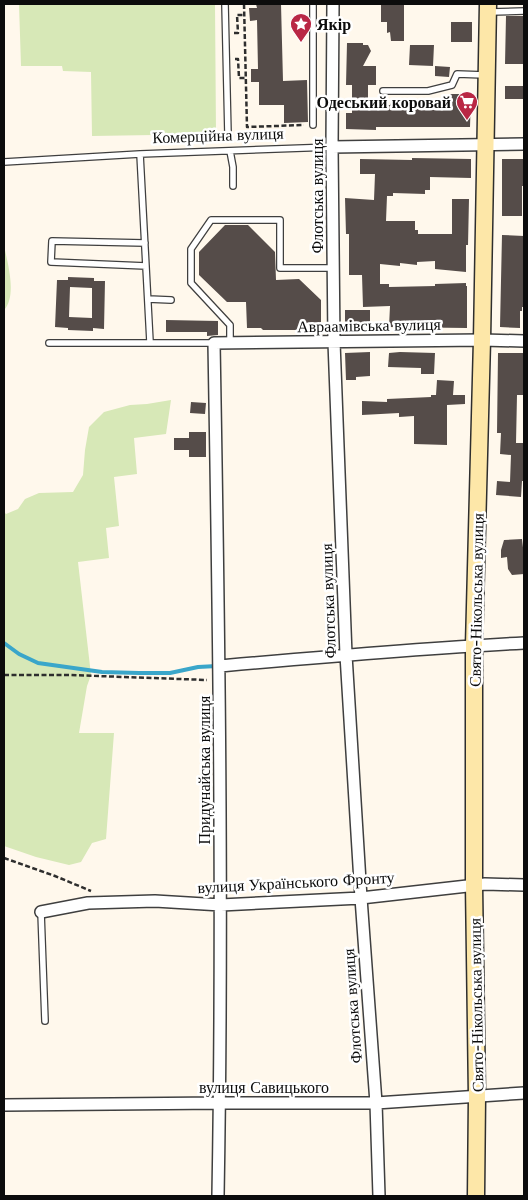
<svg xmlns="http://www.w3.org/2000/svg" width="528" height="1200" viewBox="0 0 528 1200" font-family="'Libre Baskerville',serif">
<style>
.green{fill:#d7e8b7}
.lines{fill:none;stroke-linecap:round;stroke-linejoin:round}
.stream{stroke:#3aa6ca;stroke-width:4}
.building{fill:#554c49;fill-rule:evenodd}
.service-casing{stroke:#3f3f3f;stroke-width:8}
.minor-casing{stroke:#3f3f3f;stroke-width:14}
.secondary-casing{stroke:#2e2e2e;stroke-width:19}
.path{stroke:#2e2e2e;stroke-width:2.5;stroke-dasharray:5 2.5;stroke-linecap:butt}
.service{stroke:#fff;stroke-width:5.5}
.minor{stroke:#fff;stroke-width:11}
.secondary{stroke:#fde7a8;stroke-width:16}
.labels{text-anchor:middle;stroke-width:5;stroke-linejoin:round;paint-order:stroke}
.poi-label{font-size:16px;font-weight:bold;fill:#0c0c0c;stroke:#fff;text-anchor:start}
.street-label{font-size:16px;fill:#0c0c0c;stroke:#fff}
</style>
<rect width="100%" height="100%" fill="#fff8ec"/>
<path class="green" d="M19 4H215L216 134 92 136 91 72 63 71 62 66H21Z
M4 246C8 264 17 296 4 310Z
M171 400 166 434 134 438 137 474 114 477 119 526 106 528 109 558 78 562 91 675 87 686 79 733H114L106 839 92 843 81 862 69 865 36 857 4 846V512L6 514 18 509 25 499 39 493 73 492 83 475 85 450 89 427 104 412 130 405 147 404Z"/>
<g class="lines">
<path class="stream" d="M4 643 19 654 38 663 102 672 139 673H170L198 667 217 666"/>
</g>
<path class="building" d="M256 4H281L283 81 307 80 308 122 284 123V105H259V82H251V69H258L257 20 250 21 249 8H257Z
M381 4H404V41H391L390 32 387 33V22H381Z
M506 16H523L524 17V64H505Z
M451 22H472V42H451Z
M347 43H363V45H368L371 51 363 66H376V85H368V104L390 105 391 103H397L398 105H420L421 103H426L428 105H450V94H471L470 127H376V130L346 129V113H352V85H346Z
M410 45H434L433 66 409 65Z
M435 66 450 67 449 77 435 76Z
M505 86H524V99H505Z
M412 158 471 159V178L430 177V190H425V194L393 193V196H387L386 221H415V230H418V234H452V199H469L468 245H466V272L435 269V261L417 262V265L400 263V266L380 264V284H389V287L435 286V284L466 283V286H467V328L389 327 390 306 363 307 362 275H349V234H346L345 198 374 200 375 174H360V159L412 160Z
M502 159H524V186H522V216H502Z
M225 225H248L275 252 276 280 299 279 321 300V330H263L261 328H247L246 302H227L199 275V252Z
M502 235 524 236V307H522V311H520V328L500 327Z
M68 277 94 278V281H105L104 329 93 328V331L68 330V328L55 327 57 280H68ZM70 287 92 288V318L69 317Z
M345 310H370V326H345Z
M166 320 218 321V335L207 336V332H166Z
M370 352V376L356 377V380H346L345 353Z
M400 352 435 353 434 374H421V368L388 367 389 353Z
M498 353H524V395H517L516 443H524V481H522L521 497 496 495 497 481 510 482 511 455 500 454 501 433H497Z
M437 380 454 381 453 395H465V404L447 405V445L414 444V416L399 417V413L362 415V401L387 402V399L431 397V395H436Z
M191 402 206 403 205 414 190 413Z
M189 432H206V457H189V450H174V438H189Z
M522 539 524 556V574L512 575 508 569 507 557 501 558V550L504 540Z"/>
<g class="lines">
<g class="service-casing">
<path id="service" d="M225 4 228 135
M313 4V125
M490 12 524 11
M383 91H428L452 85 457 74 485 75
M230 151 233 167V186
M140 154 150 342
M4 162 140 154 332 147
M145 243 52 241 51 262 146 266
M148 299 171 300
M49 343H214
M230 343V325L191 283V249L211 220H280V268H334
M41 912 45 1021"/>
</g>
<g class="minor-casing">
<path id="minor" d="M333 4 332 147 334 342 346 655 361 898 376 1103 379 1196
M332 147 524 144
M219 666C321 657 422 648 524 643
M41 912 88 903 155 901 221 905 361 898 485 884 524 885
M4 1105 220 1103H376L524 1093
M218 1196C223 912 219 628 214 343L482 340 524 341"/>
</g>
<g class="secondary-casing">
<path id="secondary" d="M476 1196 477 1097 474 885V645L482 340 488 4"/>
</g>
<path class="path" d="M244 4 247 127 304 125
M234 33H238L237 15H244
M235 59H238L239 78H246
M4 675H70L207 680
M4 858 55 876 91 891"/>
<use href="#service" class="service"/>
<use href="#minor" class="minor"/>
<use href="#secondary" class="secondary"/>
</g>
<defs>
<g id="sight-pin" transform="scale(1.125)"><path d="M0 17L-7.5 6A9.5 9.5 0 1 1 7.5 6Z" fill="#b92744" stroke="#fff"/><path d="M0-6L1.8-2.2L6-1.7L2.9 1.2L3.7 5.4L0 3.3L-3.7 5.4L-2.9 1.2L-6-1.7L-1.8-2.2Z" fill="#fff"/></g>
<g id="supermarket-pin" transform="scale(1.125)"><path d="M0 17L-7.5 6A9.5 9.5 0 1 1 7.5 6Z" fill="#b92744" stroke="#fff"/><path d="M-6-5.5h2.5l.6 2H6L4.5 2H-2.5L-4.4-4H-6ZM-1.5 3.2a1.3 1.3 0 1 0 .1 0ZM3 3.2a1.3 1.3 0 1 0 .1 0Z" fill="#fff"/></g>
</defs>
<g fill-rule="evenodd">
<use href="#sight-pin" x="301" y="24"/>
<use href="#supermarket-pin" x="467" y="102"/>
</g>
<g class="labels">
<g class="poi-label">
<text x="317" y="30">Якір</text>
<text x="451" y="108" text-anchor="end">Одеський коровай</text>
</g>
<g class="street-label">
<text transform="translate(218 135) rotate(-2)" y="6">Комерційна вулиця</text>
<text transform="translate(317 196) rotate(-90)" y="6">Флотська вулиця</text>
<text transform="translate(369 325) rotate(-1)" y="6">Авраамівська вулиця</text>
<text transform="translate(476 600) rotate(-89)" y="6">Свято-Нікольська вулиця</text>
<text transform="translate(328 601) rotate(-92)" y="6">Флотська вулиця</text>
<text transform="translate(204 770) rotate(-90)" y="6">Придунайська вулиця</text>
<text transform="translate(296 882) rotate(-3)" y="6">вулиця Українського Фронту</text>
<text transform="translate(476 1005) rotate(-91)" y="6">Свято-Нікольська вулиця</text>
<text transform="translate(352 1006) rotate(-94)" y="6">Флотська вулиця</text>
<text x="264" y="1093">вулиця Савицького</text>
</g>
</g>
<rect width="528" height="1200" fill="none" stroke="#0c0c0c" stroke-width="10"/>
</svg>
